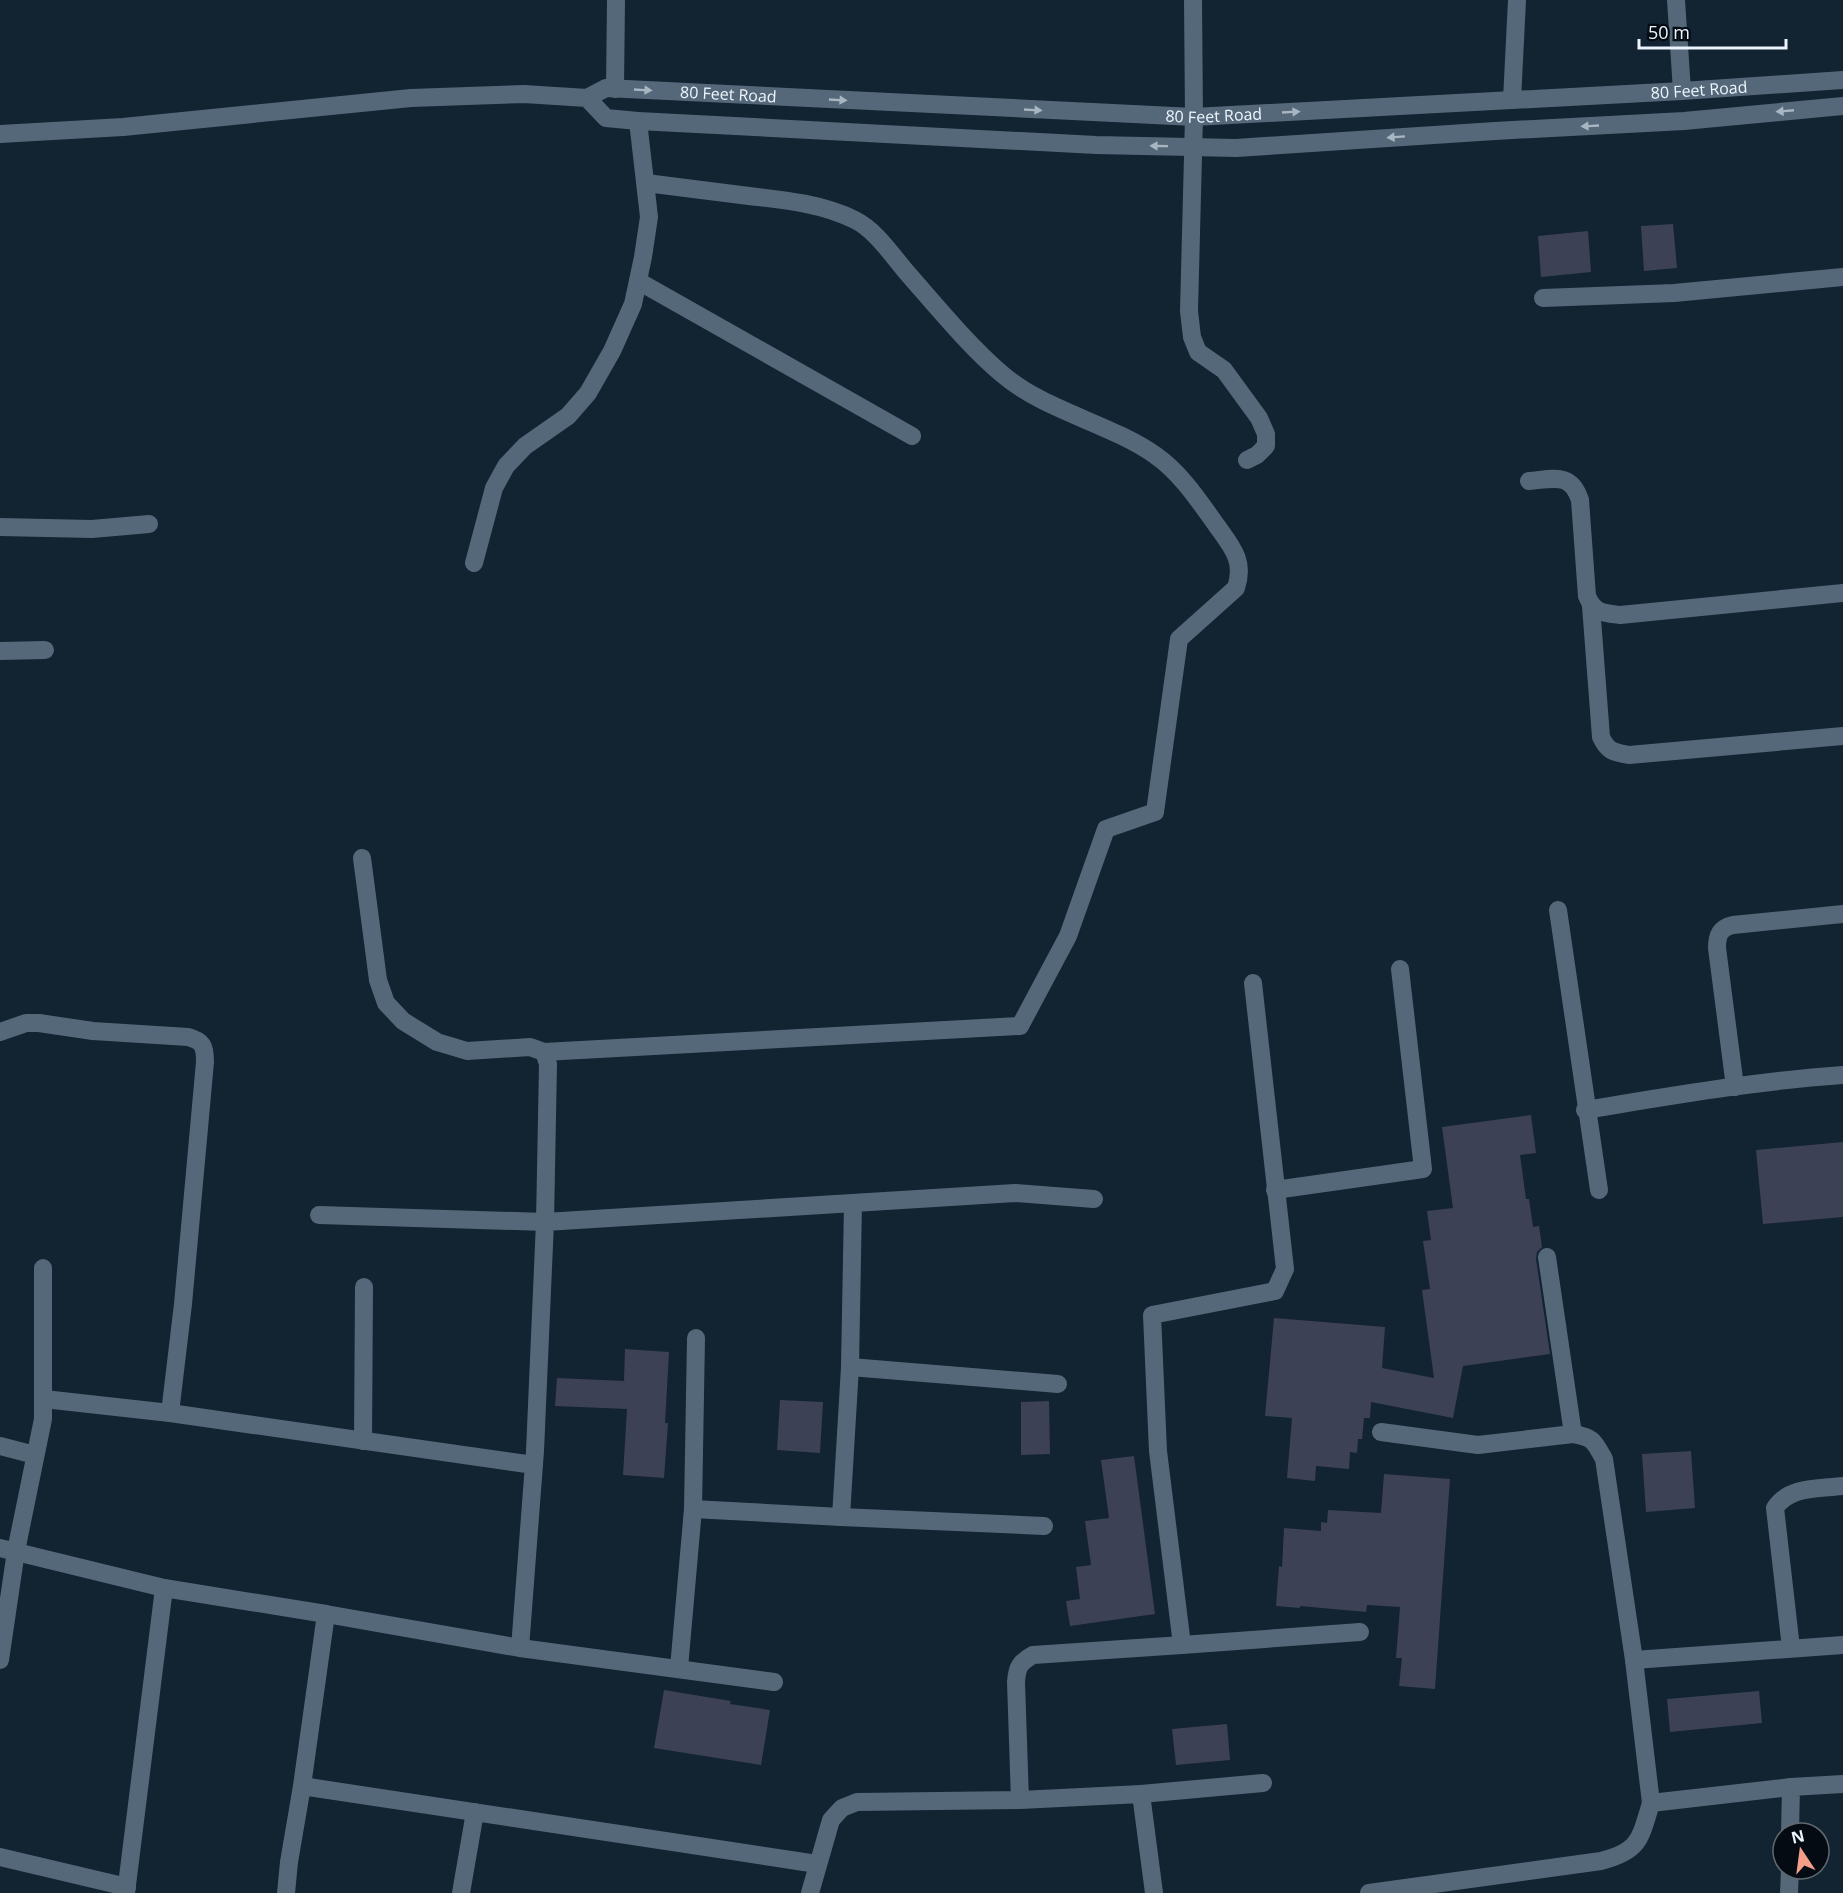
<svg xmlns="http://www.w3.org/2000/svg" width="1843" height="1893" viewBox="0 0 1843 1893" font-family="'Open Sans',sans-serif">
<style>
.building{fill:#3d4156}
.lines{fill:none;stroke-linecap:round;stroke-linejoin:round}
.minor{stroke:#556879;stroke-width:18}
.oneway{fill:#a8b6c2}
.labels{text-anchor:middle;stroke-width:5;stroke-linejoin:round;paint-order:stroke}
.street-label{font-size:16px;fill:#ecf5fd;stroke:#050b12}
</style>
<rect width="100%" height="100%" fill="#122331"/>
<path class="building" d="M1673 224 1677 268 1644 271 1641 226Z
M1588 231 1591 272 1541 277 1538 236Z
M1531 1115 1536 1153 1520 1155 1526 1199H1529L1533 1227 1539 1226 1542 1247 1537 1252 1536 1259 1550 1354 1463 1366 1453 1418 1371 1402 1370 1418H1364L1362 1439H1358L1357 1453 1350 1452 1349 1469 1316 1466 1315 1481 1287 1478 1292 1418 1265 1416 1274 1318 1385 1327 1382 1368 1434 1378 1422 1290 1430 1289 1423 1241 1431 1240 1427 1211 1453 1208 1442 1127Z
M1843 1142V1217L1763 1224 1756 1150Z
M625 1349 669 1352 665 1423H668L664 1478 623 1475 627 1409 555 1406 557 1378 624 1381Z
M780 1400 823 1402 820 1453 777 1450Z
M1049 1401 1050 1454 1021 1455V1402Z
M1691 1451 1695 1508 1646 1512 1642 1454Z
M1134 1456 1155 1614 1070 1626 1066 1601 1080 1599 1076 1567 1091 1565 1085 1521 1109 1518 1101 1460Z
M1384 1474 1450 1479 1435 1689 1399 1686 1402 1658H1396L1400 1607 1367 1605 1366 1612 1300 1606V1608L1276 1606 1279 1566 1282 1567 1284 1528 1321 1531V1522L1327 1523 1328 1510 1381 1513Z
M664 1690 731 1701 730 1704 770 1710 761 1765 654 1748Z
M1759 1691 1762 1723 1670 1732 1667 1699Z
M1227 1724 1230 1760 1176 1765 1172 1729Z"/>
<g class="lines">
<g class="minor">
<path d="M1193 0 1194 117 1189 311 1192 337 1198 352 1224 370 1259 418 1266 434V446L1257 455 1247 460"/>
<path d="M1676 0 1682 91"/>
<path d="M615 89 616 0"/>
<path id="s1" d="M587 98 606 88 1194 117 1682 91 1843 80"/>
<path d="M1512 100 1517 0"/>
<path d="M0 134 123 127 411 98 524 94 587 98 606 118 638 121 1096 145 1236 148 1495 131 1684 121 1843 106"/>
<path d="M638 281 912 436"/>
<path d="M1543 298 1674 293 1843 277"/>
<path d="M1529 481C1554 479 1571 472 1580 500L1587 596C1594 613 1603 613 1620 615L1843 593"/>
<path d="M0 527 92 529 149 524"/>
<path d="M474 563 494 488 506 466 525 446 568 416 588 393 612 351 633 304 643 257 649 217 638 121"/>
<path d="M1591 606 1601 737C1608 752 1614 752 1629 755L1843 736"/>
<path d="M0 651 45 650"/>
<path d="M1558 910 1599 1190"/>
<path d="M0 1032 26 1023H39L93 1031 188 1037C203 1041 205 1046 205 1062L183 1304 170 1413"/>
<path d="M544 1052 1020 1026 1068 936 1106 829 1155 812 1179 639 1236 588C1245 561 1232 547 1217 526 1199 501 1181 473 1155 455 1109 423 1045 411 1002 374 970 347 937 307 909 275 893 257 877 231 855 220 823 204 785 200 749 196 715 192 680 187 646 183"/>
<path d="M1735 1087 1717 948C1717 935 1720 928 1733 925L1843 914"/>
<path d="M1585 1110C1671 1096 1756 1081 1843 1075"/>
<path d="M1275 1190 1423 1169 1400 969"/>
<path d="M319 1215 545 1222 548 1064 544 1052 530 1047 467 1051 437 1042 403 1021 386 1003 378 980 362 858"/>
<path d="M1547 1257 1573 1434"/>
<path d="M850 1367 1058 1384"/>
<path d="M44 1399 170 1413 534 1465"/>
<path d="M1381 1432 1478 1445 1573 1434C1593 1437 1594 1441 1604 1459L1634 1660 1651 1803 1791 1787"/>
<path d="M363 1441 364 1287"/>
<path d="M0 1446 35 1455"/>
<path d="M693 1509 696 1338"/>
<path d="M841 1517 1044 1526"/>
<path d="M0 1548 164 1588"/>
<path d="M326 1614 520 1648 774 1682"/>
<path d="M1182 1645 1360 1632"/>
<path d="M520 1648 535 1451 545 1222 1015 1193 1094 1199"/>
<path d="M1791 1648 1775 1508C1789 1486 1819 1489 1843 1486"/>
<path d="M0 1660 16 1551 43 1419V1268"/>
<path d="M1634 1660 1843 1645"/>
<path d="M679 1668 693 1509 841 1517 850 1367 853 1203"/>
<path d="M1141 1794 1154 1893"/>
<path d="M1020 1800 1141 1794 1263 1783"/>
<path d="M1790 1833 1791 1787 1843 1784"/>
<path d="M0 1857 127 1887"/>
<path d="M126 1893 164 1588 326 1614 302 1786"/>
<path d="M286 1893 289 1862 302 1786 817 1864"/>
<path d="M461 1893 475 1812"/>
<path d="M810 1893 831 1820 842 1808 857 1802 1020 1800 1016 1682C1017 1667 1020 1662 1033 1655L1182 1645 1158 1451 1152 1315 1275 1291 1285 1269 1253 983"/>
<path d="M1369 1893 1601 1861C1640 1851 1640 1839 1651 1803"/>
<path d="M1789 1893 1790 1869"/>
</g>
</g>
<defs><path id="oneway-solid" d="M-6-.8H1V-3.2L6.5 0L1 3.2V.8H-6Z" transform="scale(1.5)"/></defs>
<g class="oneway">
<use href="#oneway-solid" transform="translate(643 90) rotate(3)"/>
<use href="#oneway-solid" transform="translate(838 100) rotate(3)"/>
<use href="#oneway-solid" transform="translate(1033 110) rotate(3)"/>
<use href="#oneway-solid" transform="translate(1785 111) rotate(175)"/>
<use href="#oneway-solid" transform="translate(1291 112) rotate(-3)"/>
<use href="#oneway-solid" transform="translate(1590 126) rotate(177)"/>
<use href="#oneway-solid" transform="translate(1396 137) rotate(176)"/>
<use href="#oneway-solid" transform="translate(1159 146) rotate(-179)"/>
</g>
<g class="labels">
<g class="street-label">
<text dy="6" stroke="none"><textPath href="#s1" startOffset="1116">80 Feet Road</textPath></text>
<text dy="6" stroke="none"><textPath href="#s1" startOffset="144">80 Feet Road</textPath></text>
<text dy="6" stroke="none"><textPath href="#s1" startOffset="630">80 Feet Road</textPath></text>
</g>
</g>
<g transform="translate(1801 1851) rotate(347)"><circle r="28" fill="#050b12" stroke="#616970" stroke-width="1.5"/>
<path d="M0-4.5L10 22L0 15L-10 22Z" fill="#f49e8a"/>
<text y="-9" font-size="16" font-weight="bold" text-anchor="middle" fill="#ecf5fd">N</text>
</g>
<path d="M1639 39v9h147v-9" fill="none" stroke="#ecf5fd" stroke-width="3"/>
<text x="1648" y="39" font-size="18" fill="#ecf5fd" stroke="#050b12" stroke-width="4.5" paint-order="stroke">50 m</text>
</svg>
